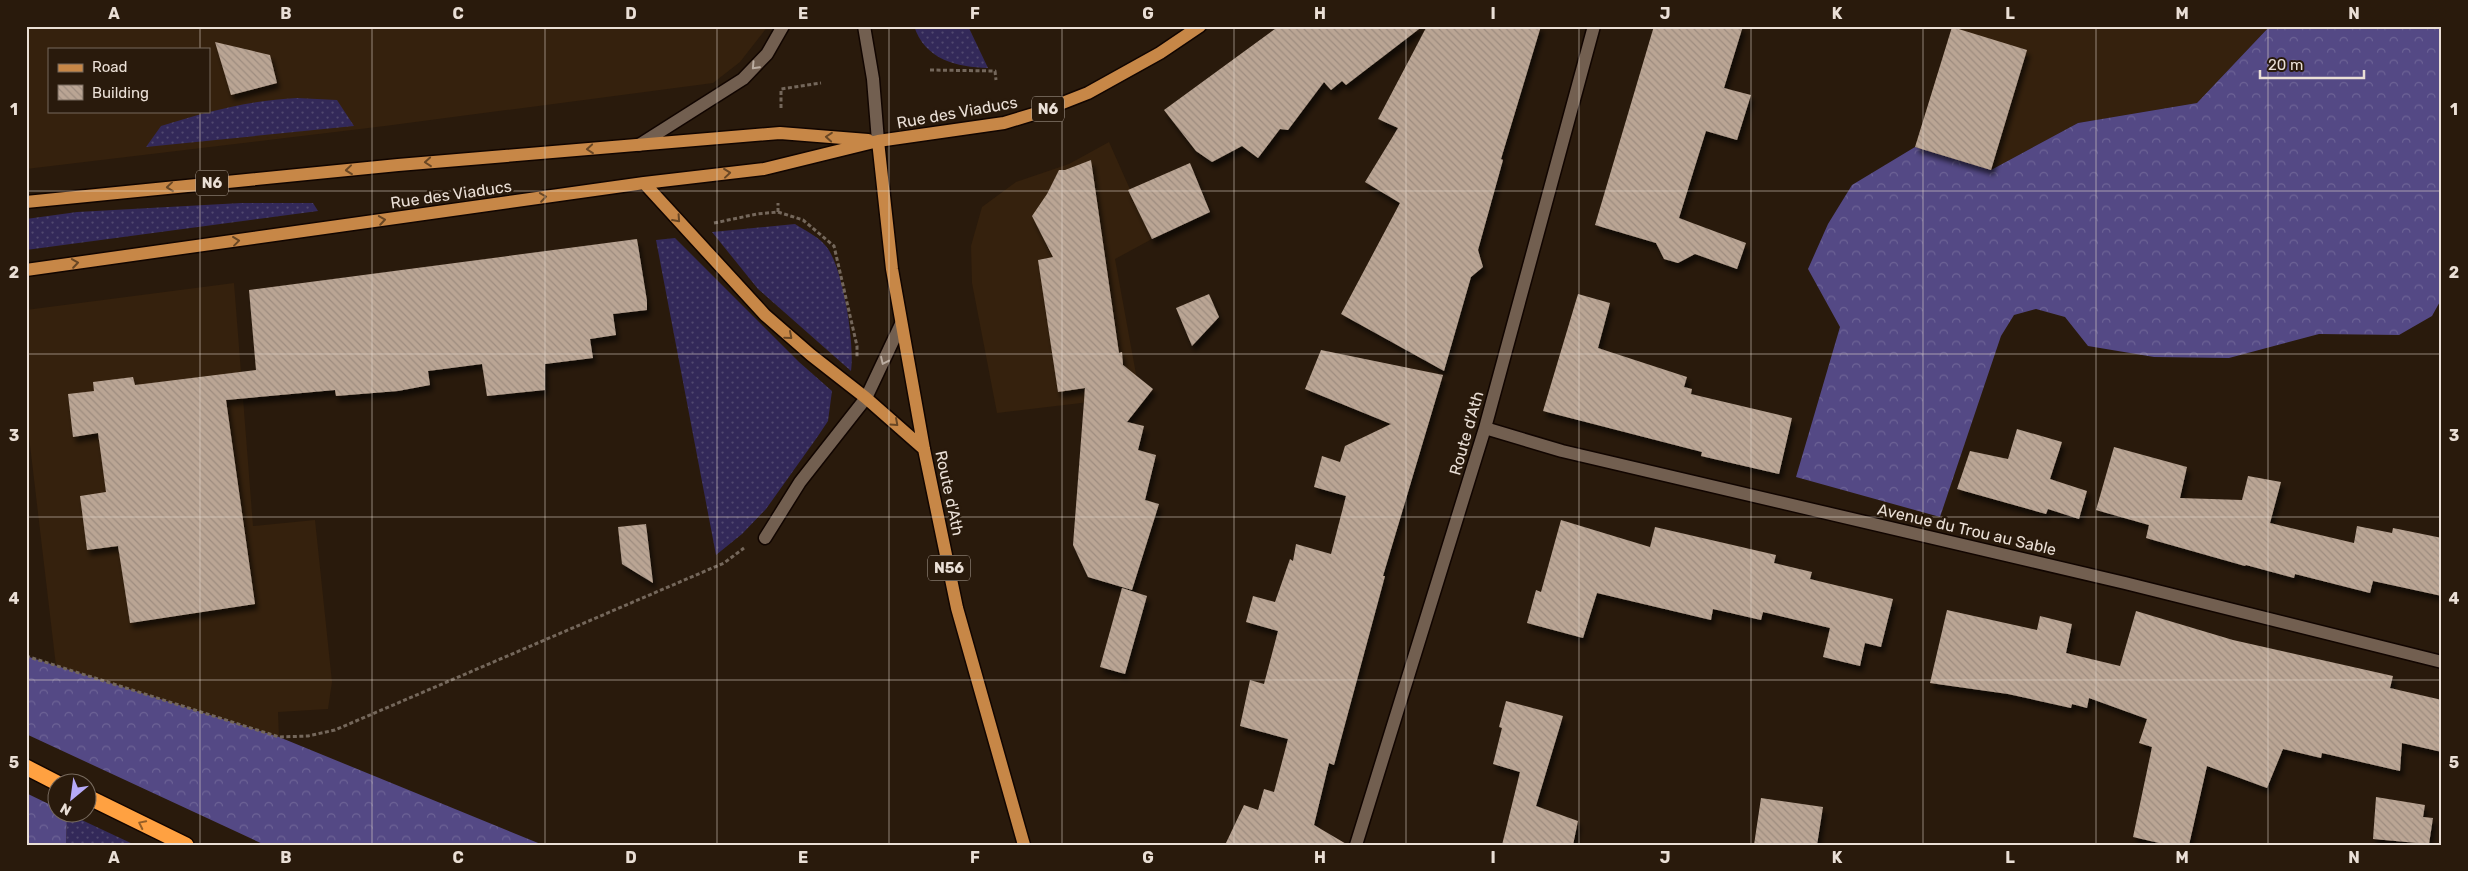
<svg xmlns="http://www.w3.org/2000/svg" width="2468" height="871" viewBox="0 0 2468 871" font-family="Rubik,sans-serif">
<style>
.built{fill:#35210d;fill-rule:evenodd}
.grass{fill:url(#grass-dots)}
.forest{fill:url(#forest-crowns)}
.building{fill:url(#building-back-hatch);filter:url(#shadow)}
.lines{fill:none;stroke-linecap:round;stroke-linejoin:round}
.service-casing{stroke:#110500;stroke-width:15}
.minor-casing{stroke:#110500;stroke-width:15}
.secondary-casing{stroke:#110500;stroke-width:15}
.primary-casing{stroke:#110500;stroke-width:15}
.motorway-casing{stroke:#110500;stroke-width:18}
.path{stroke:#74675b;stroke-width:3;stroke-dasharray:4 2.5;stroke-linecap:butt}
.service{stroke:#725f50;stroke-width:12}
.minor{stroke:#725f50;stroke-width:12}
.secondary{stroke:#725f50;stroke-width:12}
.primary{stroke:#c78747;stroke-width:12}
.motorway{stroke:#ffa141;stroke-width:15}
.oneway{stroke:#baaca0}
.oneway2{stroke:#684624}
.oneway3{stroke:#945e26}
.grid{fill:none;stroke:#eadfd6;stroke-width:1;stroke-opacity:0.55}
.labels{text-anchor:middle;stroke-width:5;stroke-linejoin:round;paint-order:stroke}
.shield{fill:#291a0c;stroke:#b0a499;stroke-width:1}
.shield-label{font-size:15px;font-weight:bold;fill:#eadfd6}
.street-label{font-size:16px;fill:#eadfd6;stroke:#291a0c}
.neatline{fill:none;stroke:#eadfd6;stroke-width:2}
.grid-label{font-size:16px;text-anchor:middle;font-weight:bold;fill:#eadfd6}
</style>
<defs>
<pattern id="grass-dots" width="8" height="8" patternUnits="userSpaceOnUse" patternTransform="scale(1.25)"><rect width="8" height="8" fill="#332959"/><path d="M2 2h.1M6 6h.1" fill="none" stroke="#514870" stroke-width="1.8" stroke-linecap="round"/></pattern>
<pattern id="forest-crowns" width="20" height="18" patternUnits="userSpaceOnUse" patternTransform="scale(1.25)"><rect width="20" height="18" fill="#544985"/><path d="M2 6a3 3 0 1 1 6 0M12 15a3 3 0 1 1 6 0" fill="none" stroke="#6d6396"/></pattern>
<pattern id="building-back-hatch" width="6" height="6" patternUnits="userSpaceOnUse" patternTransform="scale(1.25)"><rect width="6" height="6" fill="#baa594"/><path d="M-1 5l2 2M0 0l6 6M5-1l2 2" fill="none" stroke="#9d8c7f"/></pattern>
<filter id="shadow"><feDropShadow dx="3" dy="5.5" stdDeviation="2.5" flood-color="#0009"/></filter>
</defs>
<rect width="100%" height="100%" fill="#291a0c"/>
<path class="built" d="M26 26H768L740 62 713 83 385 126 26 169ZM49 49H209V111H49Z
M1948 26H2270L2197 103 2078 123 1991 170 1915 147 1952 28Z
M1109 142 1152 239 1115 259 1140 396 997 413 972 283 971 246 982 207 1016 182 1069 164Z
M234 283 253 526 315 520 332 682 328 709 278 712 279 737 56 666 26 411V310Z"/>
<path class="grass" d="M914 26H968L988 68C957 67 925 60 914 26Z
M297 98 337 100 354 126 146 147 161 126C205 112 251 100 297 98Z
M241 203H313L318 211 26 250V219L77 212Z
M795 224C804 230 817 236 824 244 843 262 855 345 851 371L758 289 712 232Z
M675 238 799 362 832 391 828 421 818 436 766 509 742 534 716 555 656 240Z
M67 814H69L135 845H66Z"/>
<path class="forest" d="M2270 26H2442V298L2432 316 2399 335 2319 334 2229 358 2154 357 2088 346 2065 317 2036 309 2014 315 2001 336 1940 517 1796 477 1840 327 1808 269 1828 224 1852 185 1915 147 1991 170 2078 123 2197 103Z
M26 656 279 737 543 845H265L26 734Z
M26 793 57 808 58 814H67L66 845H26Z"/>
<path class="building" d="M1279 26H1423L1346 85 1342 81 1331 90 1324 82 1288 130 1280 129 1258 158 1242 146 1212 162 1196 151 1164 110Z
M1427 26H1541L1501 159 1503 160 1478 250 1483 267 1471 277 1444 371 1341 314 1400 203 1365 182 1398 128 1378 119Z
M1654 26H1743L1724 88 1751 95 1737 140 1706 131 1679 218 1746 243 1737 269 1695 254 1678 263 1664 259 1656 243 1595 225Z
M1952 27 2027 50 1991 170 1915 147Z
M215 42 270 55 277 83 231 95Z
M1091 160 1119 353 1122 352 1123 365 1153 389 1127 422 1144 426 1138 450 1156 455 1145 500 1159 504 1132 590 1088 577 1073 545 1085 388 1058 392 1038 260 1053 257 1032 216 1047 194 1059 170H1065Z
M1190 163 1210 212 1152 239 1128 190Z
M637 239 647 301V310L613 314 616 335 590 339 593 358 545 364V390L487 396 482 364 428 371 430 385 398 391 336 396 335 390 226 400 255 604 130 623 118 546 87 550 80 496 106 492 98 433 73 437 68 394 94 391 93 382 133 377 135 385 256 370 249 290Z
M1209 294 1219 317 1192 346 1176 308Z
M1578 294 1610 303 1598 348 1687 377 1684 387 1692 389 1691 394 1792 418 1779 474 1701 456 1702 452 1543 411Z
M1321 350 1443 375 1383 576H1385L1334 765 1329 763 1314 825 1348 845H1225L1244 805 1258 810 1264 789 1274 792 1288 739 1240 726 1250 680 1264 684 1278 631 1246 622 1253 596 1275 602 1290 559 1293 561 1296 544 1331 554 1346 496 1314 487 1322 456 1340 462 1345 446 1391 424 1305 389Z
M2017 429 2062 442 2050 479 2087 491 2079 519 2048 509 2046 514 1957 489 1970 451 2008 459Z
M2114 447 2187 467 2180 498 2242 500 2248 476 2281 482 2270 523 2354 543 2357 526 2392 533 2393 528 2442 538V596L2373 581 2370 593 2295 574 2294 578 2246 565 2245 566 2146 538 2149 525 2096 510Z
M1561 520 1650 547 1655 527 1776 555 1774 563 1812 572 1810 579 1893 599 1881 647 1865 643 1860 666 1823 657 1830 628 1763 612 1761 620 1713 609 1711 620 1597 593 1583 638 1527 623 1536 590 1541 592Z
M646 524 653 583 622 564 618 527Z
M1122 588 1147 596 1125 674 1100 667Z
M1947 610 2037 630 2040 616 2072 624 2066 653 2120 666 2136 611 2233 640 2393 676 2390 688 2442 700V752L2402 743 2400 771 2322 753 2321 758 2283 749 2267 788 2207 766 2189 845H2168L2133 837 2152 747 2139 743 2147 719 2089 698 2087 708 2072 704 2071 708 2008 694 1930 683Z
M1506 701 1563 716 1536 806 1578 821 1573 845H1502L1520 772 1493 764 1502 728 1499 727Z
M2376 797 2425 805 2423 817 2433 818 2429 844 2373 839Z
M1761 798 1823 807 1817 845H1754Z"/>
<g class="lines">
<g class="service-casing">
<path id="service" d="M765 538 800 482 866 398 901 324"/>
</g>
<g class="minor-casing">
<path id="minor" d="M1485 428 1562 451 2125 583 2442 662
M1356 845 1485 428 1594 26"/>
</g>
<g class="secondary-casing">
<path id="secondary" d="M864 26 873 79 878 141
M639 145 743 79 767 54 783 26"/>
</g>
<g class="primary-casing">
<path id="primary" d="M878 141 892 269 924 449 957 608 1024 845
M644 183 765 315 811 355 866 398 924 449
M26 202 398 165 780 133 868 140
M26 270 644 183 764 169 878 141 1004 123 1037 113 1088 93 1160 53 1200 26"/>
</g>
<g class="motorway-casing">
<path id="motorway" d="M26 767 59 784
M88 797 186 845"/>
</g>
<path class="path" d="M930 70 995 71 996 80
M781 108V89L821 83
M778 212V203
M714 223 757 214 778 212 803 220 834 246 857 346V358
M26 656 279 737 308 736 335 730 724 563 744 548"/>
<use href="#service" class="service"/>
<use href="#minor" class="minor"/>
<use href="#secondary" class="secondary"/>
<use href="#primary" class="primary"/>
<use href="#motorway" class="motorway"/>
</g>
<defs><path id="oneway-chevron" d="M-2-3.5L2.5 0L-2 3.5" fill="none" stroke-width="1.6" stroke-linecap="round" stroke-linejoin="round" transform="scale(1.25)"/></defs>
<g class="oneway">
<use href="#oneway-chevron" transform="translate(755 66) rotate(133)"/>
<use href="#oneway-chevron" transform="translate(884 361) rotate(115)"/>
</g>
<g class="oneway2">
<use href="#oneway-chevron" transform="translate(829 137) rotate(-175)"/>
<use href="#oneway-chevron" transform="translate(590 149) rotate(175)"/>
<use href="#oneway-chevron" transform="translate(428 162) rotate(175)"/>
<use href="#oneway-chevron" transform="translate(349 170) rotate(174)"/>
<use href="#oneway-chevron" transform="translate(727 173) rotate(-6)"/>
<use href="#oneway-chevron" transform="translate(170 187) rotate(174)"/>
<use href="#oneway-chevron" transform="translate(543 197) rotate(-8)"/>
<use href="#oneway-chevron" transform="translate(677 219) rotate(48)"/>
<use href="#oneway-chevron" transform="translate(382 220) rotate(-9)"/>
<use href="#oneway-chevron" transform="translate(236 241) rotate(-7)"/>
<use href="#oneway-chevron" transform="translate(75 263) rotate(-8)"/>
<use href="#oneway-chevron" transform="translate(789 336) rotate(41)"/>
<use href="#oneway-chevron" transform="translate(895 423) rotate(42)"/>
</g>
<use class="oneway3" href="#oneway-chevron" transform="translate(142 824) rotate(-154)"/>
<path class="grid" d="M200 26V49M372 26V845M545 26V845M717 26V845M889 26V845M1062 26V845M1234 26V845M1406 26V845M1579 26V845M1751 26V845M1923 26V845M2096 26V845M2268 26V845M200 111V845M26 191H2442M26 354H2442M26 517H2442M26 680H2442"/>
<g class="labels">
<g class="shield">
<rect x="1032" y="96.5" width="32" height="25" rx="4"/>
<rect x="196" y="170.5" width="32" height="25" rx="4"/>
<rect x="928" y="555.5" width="42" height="25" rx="4"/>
</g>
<g class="shield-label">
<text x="1048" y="114">N6</text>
<text x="212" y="188">N6</text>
<text x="949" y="573">N56</text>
</g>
<g class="street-label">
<text transform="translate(957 112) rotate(-10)" y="6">Rue des Viaducs</text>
<text transform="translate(451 194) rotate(-8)" y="6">Rue des Viaducs</text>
<text transform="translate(1466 433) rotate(-74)" y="6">Route d'Ath</text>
<text transform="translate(950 493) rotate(78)" y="6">Route d'Ath</text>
<text transform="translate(1967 529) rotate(13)" y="6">Avenue du Trou au Sable</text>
</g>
</g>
<rect width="2468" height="871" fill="none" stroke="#291a0c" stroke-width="55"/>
<rect x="48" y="48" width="162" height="65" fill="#291a0c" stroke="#76695d"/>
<rect x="58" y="64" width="25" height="8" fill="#c78747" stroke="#76695d"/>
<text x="92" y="72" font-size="15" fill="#eadfd6">Road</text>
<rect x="58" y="85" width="25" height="15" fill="url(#building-back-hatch)" stroke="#76695d"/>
<text x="92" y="98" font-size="15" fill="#eadfd6">Building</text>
<g transform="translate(72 798) rotate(209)"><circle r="24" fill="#291a0c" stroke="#76695d"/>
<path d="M0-4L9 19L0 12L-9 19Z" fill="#b7abf8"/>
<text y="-8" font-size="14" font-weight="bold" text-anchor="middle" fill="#eadfd6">N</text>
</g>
<path d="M2260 70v8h104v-8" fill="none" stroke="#eadfd6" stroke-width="2.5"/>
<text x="2268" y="70" font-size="15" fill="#eadfd6" stroke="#291a0c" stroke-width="4" paint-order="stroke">20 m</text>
<rect x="28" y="28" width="2412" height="816" class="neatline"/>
<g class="grid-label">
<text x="114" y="19">A</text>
<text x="286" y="19">B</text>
<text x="458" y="19">C</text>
<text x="631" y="19">D</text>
<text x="803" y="19">E</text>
<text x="975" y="19">F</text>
<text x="1148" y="19">G</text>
<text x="1320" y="19">H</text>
<text x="1493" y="19">I</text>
<text x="1665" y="19">J</text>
<text x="1837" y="19">K</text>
<text x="2010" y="19">L</text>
<text x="2182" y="19">M</text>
<text x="2354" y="19">N</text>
<text x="14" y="115">1</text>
<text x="2454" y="115">1</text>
<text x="14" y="278">2</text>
<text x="2454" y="278">2</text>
<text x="14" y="441">3</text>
<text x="2454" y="441">3</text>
<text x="14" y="604">4</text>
<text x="2454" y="604">4</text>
<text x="14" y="768">5</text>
<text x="2454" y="768">5</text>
<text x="114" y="863">A</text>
<text x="286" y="863">B</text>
<text x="458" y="863">C</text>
<text x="631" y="863">D</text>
<text x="803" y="863">E</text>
<text x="975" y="863">F</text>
<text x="1148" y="863">G</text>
<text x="1320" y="863">H</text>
<text x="1493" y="863">I</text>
<text x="1665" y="863">J</text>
<text x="1837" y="863">K</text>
<text x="2010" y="863">L</text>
<text x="2182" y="863">M</text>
<text x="2354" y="863">N</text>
</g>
</svg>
